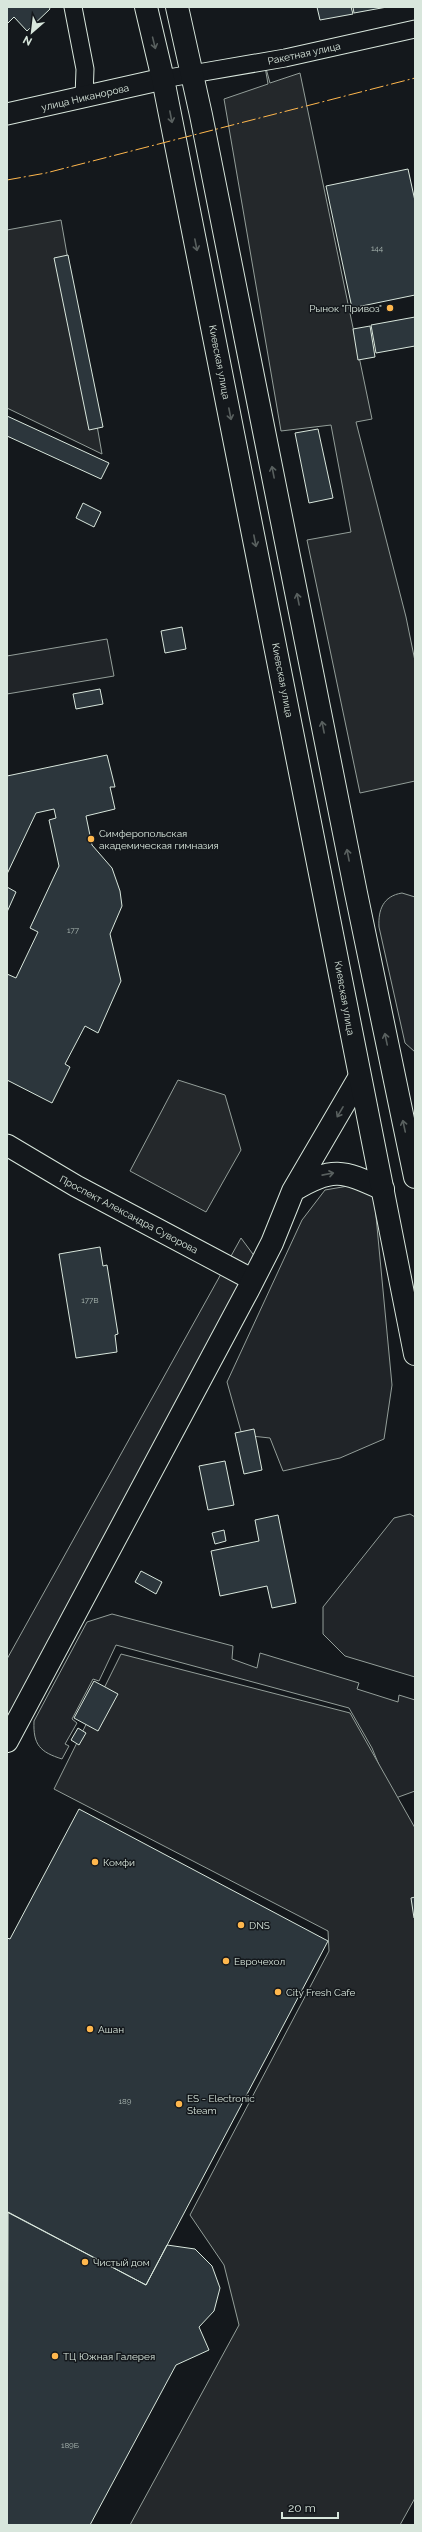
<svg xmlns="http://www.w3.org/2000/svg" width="422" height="2532" viewBox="0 0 422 2532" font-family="Raleway,sans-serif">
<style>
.green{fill:#202428;stroke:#939e99}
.parking{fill:#24282b;stroke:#939e99}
.building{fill:#2c363c;stroke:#d8e6dc}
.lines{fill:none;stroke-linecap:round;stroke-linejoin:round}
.minor-casing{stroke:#d8e6dc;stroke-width:19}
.tertiary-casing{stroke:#d8e6dc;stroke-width:23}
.secondary-casing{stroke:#d8e6dc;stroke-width:24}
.primary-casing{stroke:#d8e6dc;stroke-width:24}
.minor{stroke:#14181c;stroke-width:17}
.tertiary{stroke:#14181c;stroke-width:21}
.secondary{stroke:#14181c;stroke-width:22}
.primary{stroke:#14181c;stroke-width:22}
.power{stroke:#ffb74d;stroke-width:1;stroke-dasharray:14 3 2 3;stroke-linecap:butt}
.oneway{stroke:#59605f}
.poi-dot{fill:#ffb74d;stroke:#14181c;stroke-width:1.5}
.labels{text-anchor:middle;stroke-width:3;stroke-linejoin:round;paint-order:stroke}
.number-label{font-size:8px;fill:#adbab4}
.street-label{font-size:10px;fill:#d8e6dc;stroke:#14181c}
.poi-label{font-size:10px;fill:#d8e6dc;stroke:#14181c;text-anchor:start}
</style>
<rect width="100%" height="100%" fill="#14181c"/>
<path class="green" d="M107 639 114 676 7 694V656Z
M402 893 415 897V1052L405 1043 379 927C378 910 383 896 402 893Z
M348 1186 374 1195 392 1385 384 1439 340 1458 283 1471 270 1438 242 1435 227 1382 302 1220 325 1190Z
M241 1238 258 1261 7 1728V1659Z
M410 1514 415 1517V1677L345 1656 323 1634V1607L394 1518Z
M112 1614 233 1646 232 1659 257 1668 260 1653 359 1683 357 1689 398 1702 399 1695 415 1700V1791L393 1799 372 1748 349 1708 116 1645 99 1681 93 1679 72 1719 77 1723 65 1744 69 1746 62 1759C40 1752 33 1745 34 1721L87 1622Z"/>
<path class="parking" d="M264 61 270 83 300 73 372 419 356 422 406 617 415 661V781L360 793 307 540 351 532 331 425 281 431 224 99 268 84Z
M61 220 102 454 7 408V230Z
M178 1080 225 1095 241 1150 206 1212 130 1171Z
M121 1654 350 1713 415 1828V2498L400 2525H130L239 2325 224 2265 190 2215 329 1951 328 1931 54 1789Z"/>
<path class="building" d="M7 7H49L50 9 27 31 14 17 7 24Z
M317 7H351L353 14 320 20Z
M353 7H387L354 13Z
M408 169 415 201V295L352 308 326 186Z
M68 255 103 427 89 430 54 258Z
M415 317V346L376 353 371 325Z
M370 326 375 357 358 360 353 329Z
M7 416 109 463 101 479 7 436Z
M318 429 333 498 309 503 295 433Z
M83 503 101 512 94 527 76 518Z
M182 627 186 649 165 653 161 631Z
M100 689 103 704 76 709 73 694Z
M107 755 115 787H110L115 809 86 816 92 845 112 868 120 891 122 906 110 934 121 981 98 1033 85 1026 65 1064 70 1067 52 1103 7 1080V974L16 978 38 932 30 928 59 866 49 820 56 818 54 809 36 813 7 874V776Z
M7 887 16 892 7 912Z
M100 1247 103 1266 107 1265 118 1334 115 1335 117 1352 76 1358 59 1254Z
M254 1429 262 1470 244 1474 235 1433Z
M225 1461 234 1505 208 1510 199 1466Z
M278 1515 296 1603 272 1608 267 1586 220 1596 211 1551 259 1541 255 1520Z
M224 1530 226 1541 215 1544 212 1533Z
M141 1571 162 1582 156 1594 135 1582Z
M94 1681 118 1694 98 1731 74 1718Z
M78 1728 86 1733 79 1745 71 1740Z
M79 1809 328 1941 146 2285 7 2212V1938L10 1939Z
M415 1897V1918H414L411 1898Z
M8 2212 146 2285 167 2245 195 2249 212 2266 220 2288 214 2311 199 2327 209 2350 176 2365 90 2525H7Z"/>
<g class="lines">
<g class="minor-casing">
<path id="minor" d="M73 7 85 69 84 97
M163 79 285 58 415 29"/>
</g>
<g class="tertiary-casing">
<path id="tertiary" d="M7 114 163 79
M7 1145 76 1186 253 1280"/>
</g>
<g class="secondary-casing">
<path id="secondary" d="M294 1190C333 1166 343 1171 383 1189
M7 1741 248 1290 272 1243 293 1191 359 1078"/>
</g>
<g class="primary-casing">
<path id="primary" d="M146 7 163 79 415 1354
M177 7 201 115 356 893 415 1177"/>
</g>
<use href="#minor" class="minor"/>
<use href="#tertiary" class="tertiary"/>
<use href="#secondary" class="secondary"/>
<use href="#primary" class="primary"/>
<path class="power" d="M7 180 46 173 415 78"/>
</g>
<defs><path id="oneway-shaft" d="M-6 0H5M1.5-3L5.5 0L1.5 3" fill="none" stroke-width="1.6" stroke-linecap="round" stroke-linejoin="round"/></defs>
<g class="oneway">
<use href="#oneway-shaft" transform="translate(154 43) rotate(76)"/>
<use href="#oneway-shaft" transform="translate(171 117) rotate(79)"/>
<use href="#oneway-shaft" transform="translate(196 245) rotate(79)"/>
<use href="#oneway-shaft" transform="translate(230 414) rotate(79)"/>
<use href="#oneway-shaft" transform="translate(273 472) rotate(-101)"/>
<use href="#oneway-shaft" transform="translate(255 541) rotate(79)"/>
<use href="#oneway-shaft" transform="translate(298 599) rotate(-101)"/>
<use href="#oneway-shaft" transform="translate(323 727) rotate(-101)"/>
<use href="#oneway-shaft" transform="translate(348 855) rotate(-101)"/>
<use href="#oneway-shaft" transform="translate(386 1039) rotate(-102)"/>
<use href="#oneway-shaft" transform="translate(340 1112) rotate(120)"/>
<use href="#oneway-shaft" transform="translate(404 1126) rotate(-102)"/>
<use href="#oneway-shaft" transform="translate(328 1174) rotate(-11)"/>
</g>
<g class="poi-dot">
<circle cx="390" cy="308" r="4"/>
<circle cx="91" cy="839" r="4"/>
<circle cx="95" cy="1862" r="4"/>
<circle cx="241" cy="1925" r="4"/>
<circle cx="226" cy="1961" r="4"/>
<circle cx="278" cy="1992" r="4"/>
<circle cx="90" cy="2029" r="4"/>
<circle cx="179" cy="2104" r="4"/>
<circle cx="85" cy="2262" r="4"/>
<circle cx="55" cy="2356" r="4"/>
</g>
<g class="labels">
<g class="number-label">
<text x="377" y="251">144</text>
<text x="73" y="933">177</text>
<text x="90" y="1303">177В</text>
<text x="125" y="2104">189</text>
<text x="70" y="2448">189Б</text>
</g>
<g class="street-label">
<text transform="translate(304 53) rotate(-12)" y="4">Ракетная улица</text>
<text transform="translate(85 97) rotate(-13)" y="4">улица Никанорова</text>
<text transform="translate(220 362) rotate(79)" y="4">Киевская улица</text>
<text transform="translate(283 680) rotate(79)" y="4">Киевская улица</text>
<text transform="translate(345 998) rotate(80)" y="4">Киевская улица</text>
<text transform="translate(129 1214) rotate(28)" y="4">Проспект Александра Суворова</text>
</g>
<g class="poi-label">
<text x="382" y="312" text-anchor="end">Рынок "Привоз"</text>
<text x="99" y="837">Симферопольская<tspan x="99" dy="12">академическая гимназия</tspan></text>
<text x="103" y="1866">Комфи</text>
<text x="249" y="1929">DNS</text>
<text x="234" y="1965">Еврочехол</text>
<text x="286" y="1996">City Fresh Cafe</text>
<text x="98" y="2033">Ашан</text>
<text x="187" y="2102">ES - Electronic<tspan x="187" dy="12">Steam</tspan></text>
<text x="93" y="2266">Чистый дом</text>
<text x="63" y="2360">ТЦ Южная Галерея</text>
</g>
</g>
<rect width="422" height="2532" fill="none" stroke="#d8e6dc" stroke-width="16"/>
<g transform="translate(32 32) rotate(208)" stroke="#14181c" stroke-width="3" paint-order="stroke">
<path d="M0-3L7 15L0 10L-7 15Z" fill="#d8e6dc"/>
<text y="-6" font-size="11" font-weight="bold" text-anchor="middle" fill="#d8e6dc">N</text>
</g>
<path d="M282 2512v6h56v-6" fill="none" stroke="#d8e6dc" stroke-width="2"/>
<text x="288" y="2512" font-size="12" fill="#d8e6dc" stroke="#14181c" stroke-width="3" paint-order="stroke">20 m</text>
</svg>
